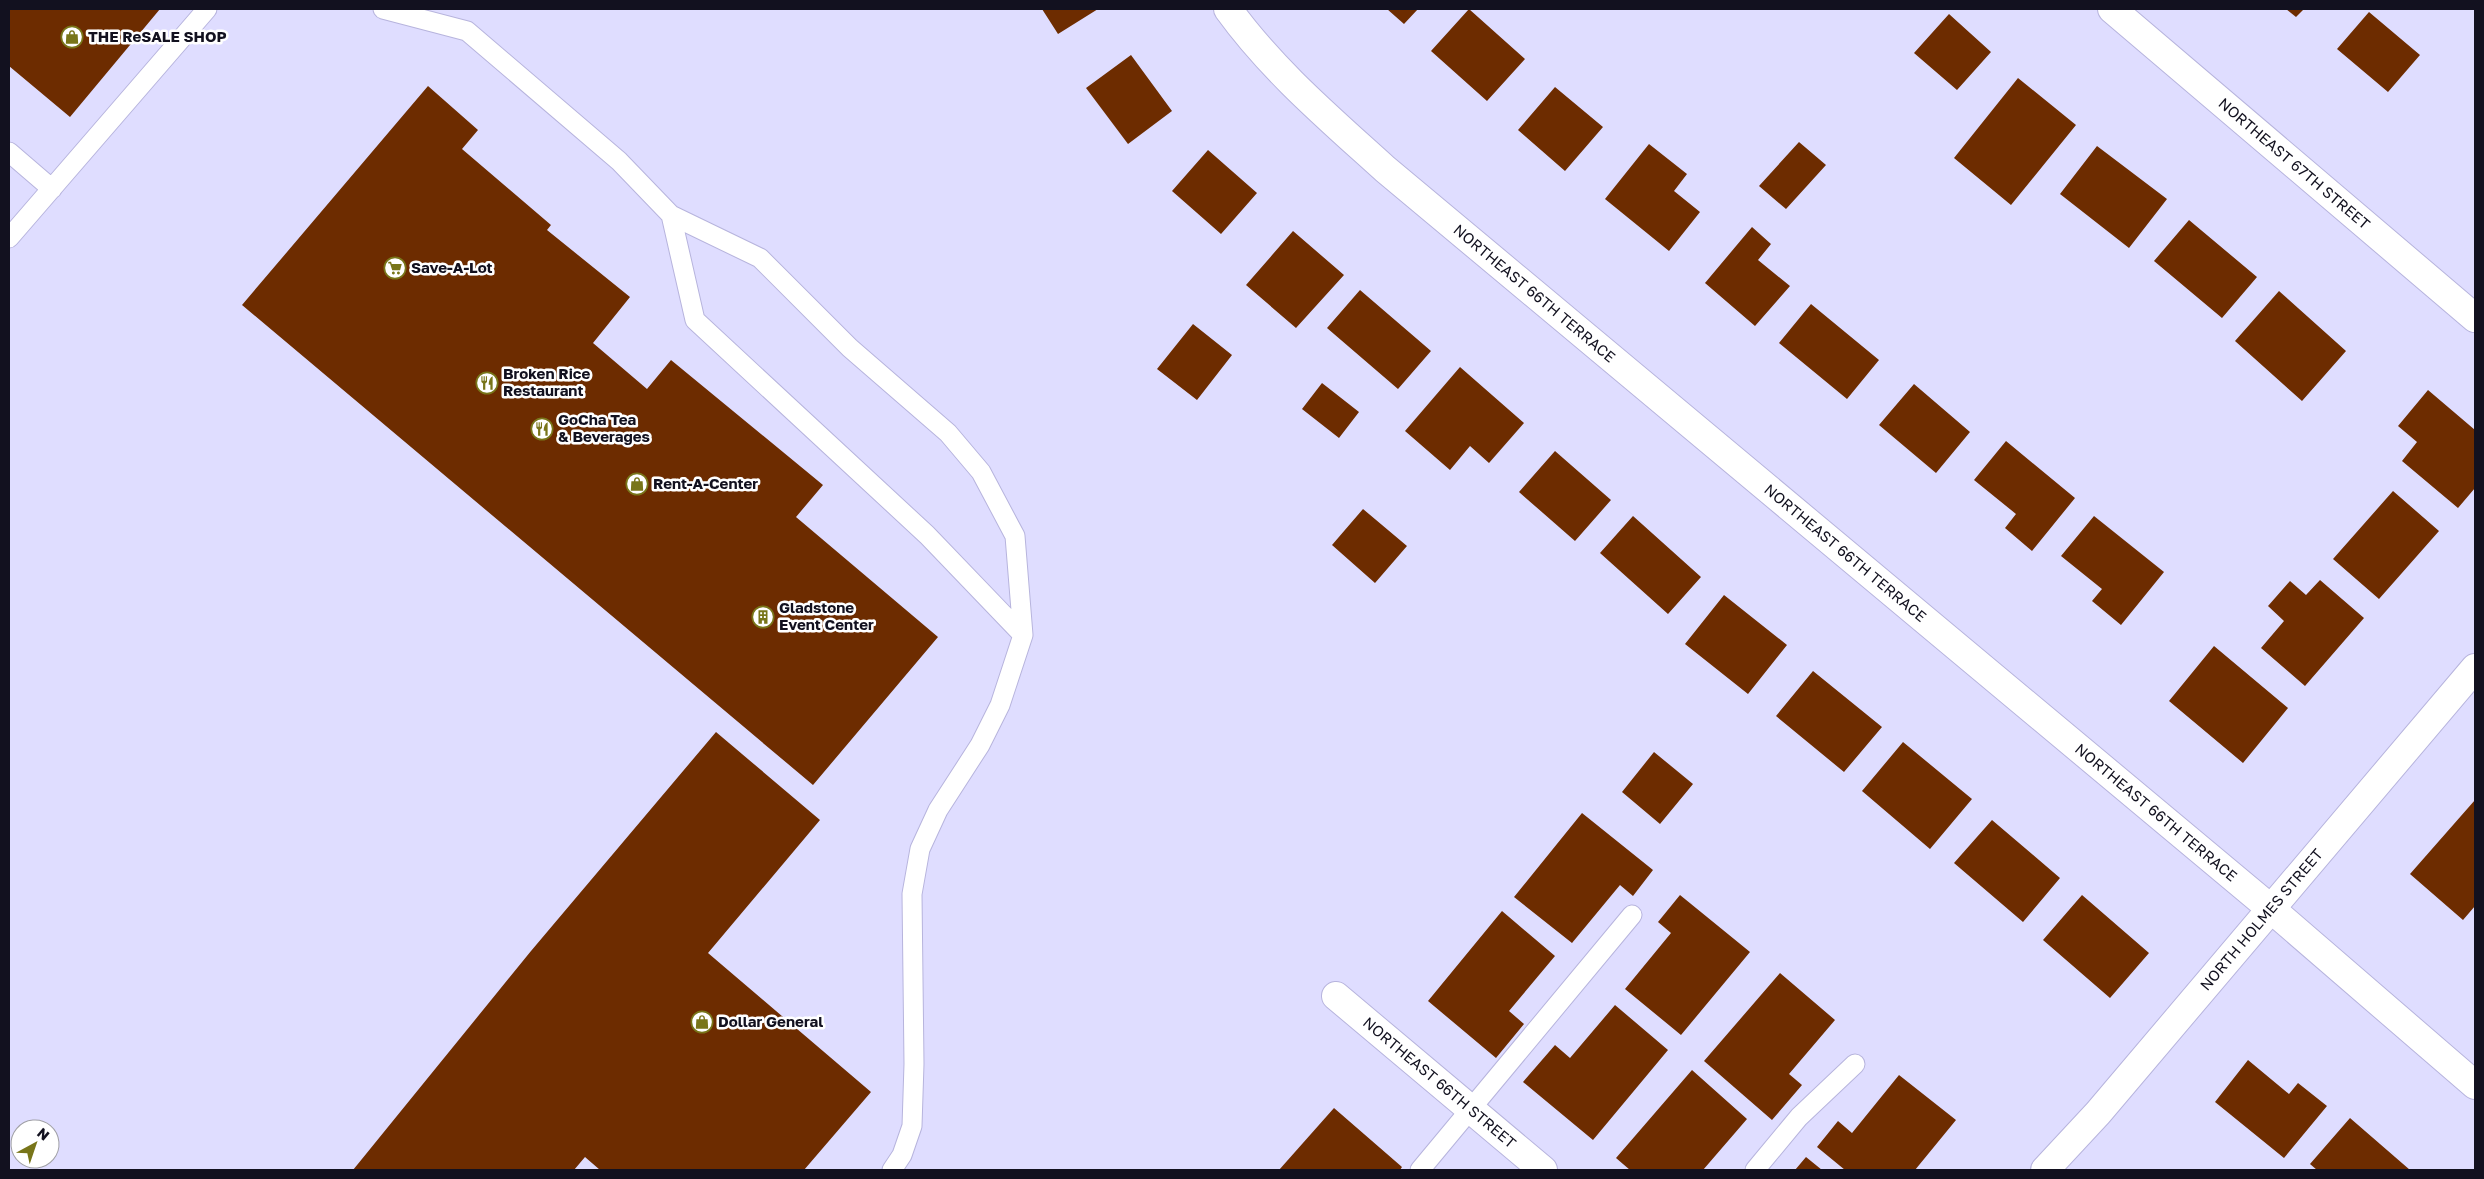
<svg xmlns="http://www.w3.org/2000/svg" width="2484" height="1179" viewBox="0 0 2484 1179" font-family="'Golos Text',sans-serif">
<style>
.building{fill:#6d2c00}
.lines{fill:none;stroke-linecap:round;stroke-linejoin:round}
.service-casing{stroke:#b7b4dd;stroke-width:21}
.minor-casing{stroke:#b7b4dd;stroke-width:30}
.service{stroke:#fff;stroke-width:19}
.minor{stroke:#fff;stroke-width:28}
.labels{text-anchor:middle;stroke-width:5;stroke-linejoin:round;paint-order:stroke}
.poi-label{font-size:15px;font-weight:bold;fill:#12111f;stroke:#fff;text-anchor:start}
.street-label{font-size:15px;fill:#12111f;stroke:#fff}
</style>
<rect width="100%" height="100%" fill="#dfddff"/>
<path class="building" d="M9 9H160L70 117 9 66Z
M1042 9H1098L1058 34Z
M1387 9H1418L1404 24Z
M1469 9 1525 59 1487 101 1431 51Z
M2286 9H2304L2296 17Z
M2369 12 2420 55 2388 92 2337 49Z
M1949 14 1991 52 1957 90 1914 53Z
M1131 55 1172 111 1128 144 1086 88Z
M2018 78 2076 125 2011 205 1954 158Z
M428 86 478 130 462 149 551 225 547 230 630 297 593 343 647 389 671 360 823 485 796 517 938 637 813 785 242 305Z
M1555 87 1603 127 1565 171 1518 130Z
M1799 142 1826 165 1786 209 1759 186Z
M1649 144 1687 174 1674 191 1700 212 1669 251 1605 199Z
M2097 146 2167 199 2129 248 2060 194Z
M1208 150 1257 193 1221 234 1172 191Z
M2189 220 2257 277 2222 318 2154 261Z
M1752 227 1771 244 1758 260 1790 286 1755 326 1705 283Z
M1293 231 1344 275 1296 328 1246 285Z
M1360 290 1431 351 1398 389 1327 328Z
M2279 291 2346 351 2302 401 2235 341Z
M1811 304 1879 360 1847 399 1779 343Z
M1193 324 1232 355 1197 400 1157 369Z
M1460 367 1524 423 1489 463 1470 446 1450 470 1405 431Z
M1322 383 1359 412 1339 438 1302 409Z
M1914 384 1970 432 1936 473 1879 425Z
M2428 390 2475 430V488L2458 508 2402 461 2417 442 2398 426Z
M2006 441 2075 498 2032 551 2005 528 2016 514 1974 480Z
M1555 451 1611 500 1575 541 1519 492Z
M2393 491 2439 531 2379 599 2333 559Z
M1363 509 1407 546 1375 583 1332 545Z
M1633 516 1701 577 1668 614 1600 553Z
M2094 516 2164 572 2121 625 2092 601 2102 589 2061 556Z
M2320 580 2364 618 2305 686 2261 648 2284 621 2268 606 2290 581 2306 595Z
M1724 595 1787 645 1748 694 1685 644Z
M2214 646 2288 708 2243 763 2169 701Z
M1813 671 1882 727 1844 772 1776 716Z
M716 732 820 820 708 953 871 1092 804 1170H600L585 1157 574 1170H353L531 951Z
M1903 742 1972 799 1930 849 1862 791Z
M1654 752 1693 784 1660 824 1622 792Z
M2475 800V906L2463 920 2410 874Z
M1582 813 1653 870 1633 896 1620 885 1572 943 1514 897Z
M1992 820 2060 878 2023 922 1954 863Z
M1680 895 1750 952 1681 1035 1625 989 1671 933 1658 922Z
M2082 895 2149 953 2110 998 2043 940Z
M1502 911 1555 956 1509 1011 1524 1024 1496 1058 1428 1001Z
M1780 973 1835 1020 1789 1074 1802 1085 1772 1120 1704 1061Z
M1615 1005 1668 1050 1593 1140 1523 1082 1555 1045 1570 1058Z
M2248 1060 2289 1094 2298 1083 2327 1106 2284 1158 2215 1102Z
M1692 1070 1747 1119 1703 1170H1630L1616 1158Z
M1899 1075 1956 1120 1915 1170H1845L1817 1147 1838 1121 1852 1133Z
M1334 1108 1402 1167 1400 1170H1279Z
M2350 1118 2410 1170H2317L2310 1164Z
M1806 1157 1822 1170H1795Z"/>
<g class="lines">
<g class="service-casing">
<path id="service" d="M383 9 467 31 619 161 671 215 760 258 850 348 948 433 981 472 1015 536 1023 635 1000 705 980 745 938 810 920 849 912 894 914 1064 912 1126 902 1155 892 1170
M9 152 52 189
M671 215 695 320 927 535 1023 635
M9 238 207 9
M1420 1170 1632 915
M1755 1170 1799 1117 1855 1064"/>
</g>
<g class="minor-casing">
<g id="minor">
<path id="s1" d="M1228 9C1272 70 1330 119 1385 169L2270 908 2475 1085"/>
<path id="s2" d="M2112 9 2475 318"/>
<path id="s3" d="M1336 996 1543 1170"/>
<path id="s4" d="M2045 1170 2098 1113 2475 668"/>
</g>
</g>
<use href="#service" class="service"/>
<use href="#minor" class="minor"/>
</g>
<defs>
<g id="shop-ring" transform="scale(1.125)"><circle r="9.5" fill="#fff" stroke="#787519" stroke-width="1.5"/><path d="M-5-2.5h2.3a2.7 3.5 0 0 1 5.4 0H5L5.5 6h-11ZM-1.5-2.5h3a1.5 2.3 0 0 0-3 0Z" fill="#787519"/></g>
<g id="supermarket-ring" transform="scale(1.125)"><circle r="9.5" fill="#fff" stroke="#787519" stroke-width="1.5"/><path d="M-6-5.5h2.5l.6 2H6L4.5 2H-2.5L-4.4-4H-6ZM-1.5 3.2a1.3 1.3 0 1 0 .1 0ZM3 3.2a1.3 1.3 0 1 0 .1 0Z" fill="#787519"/></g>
<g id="restaurant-ring" transform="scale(1.125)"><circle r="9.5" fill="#fff" stroke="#787519" stroke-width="1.5"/><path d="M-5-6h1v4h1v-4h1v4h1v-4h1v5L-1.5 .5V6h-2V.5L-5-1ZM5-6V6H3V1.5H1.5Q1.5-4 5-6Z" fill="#787519"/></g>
<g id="building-ring" transform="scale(1.125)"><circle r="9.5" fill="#fff" stroke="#787519" stroke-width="1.5"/><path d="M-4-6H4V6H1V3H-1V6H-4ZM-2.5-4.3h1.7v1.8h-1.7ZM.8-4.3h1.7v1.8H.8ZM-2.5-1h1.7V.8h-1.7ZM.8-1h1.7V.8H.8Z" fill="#787519"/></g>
</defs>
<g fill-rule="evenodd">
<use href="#shop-ring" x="72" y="37"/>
<use href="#supermarket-ring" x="395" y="268"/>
<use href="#restaurant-ring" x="487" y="383"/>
<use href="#restaurant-ring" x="542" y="429"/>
<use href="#shop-ring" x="637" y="484"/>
<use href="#building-ring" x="763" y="617"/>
<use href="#shop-ring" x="702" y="1022"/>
</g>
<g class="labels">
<g class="poi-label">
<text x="88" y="42">THE ReSALE SHOP</text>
<text x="411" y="273">Save-A-Lot</text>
<text x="503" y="379">Broken Rice<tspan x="503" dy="17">Restaurant</tspan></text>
<text x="558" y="425">GoCha Tea<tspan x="558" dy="17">&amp; Beverages</tspan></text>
<text x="653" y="489">Rent-A-Center</text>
<text x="779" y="613">Gladstone<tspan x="779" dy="17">Event Center</tspan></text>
<text x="718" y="1027">Dollar General</text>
</g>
<g class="street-label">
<text dy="5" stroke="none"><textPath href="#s2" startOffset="239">NORTHEAST 67TH STREET</textPath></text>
<text dy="5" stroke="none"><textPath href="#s1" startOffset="419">NORTHEAST 66TH TERRACE</textPath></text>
<text dy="5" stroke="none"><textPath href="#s1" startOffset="824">NORTHEAST 66TH TERRACE</textPath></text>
<text dy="5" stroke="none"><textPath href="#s1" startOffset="1229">NORTHEAST 66TH TERRACE</textPath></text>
<text dy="5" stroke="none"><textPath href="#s4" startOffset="331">NORTH HOLMES STREET</textPath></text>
<text dy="5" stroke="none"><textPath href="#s3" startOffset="135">NORTHEAST 66TH STREET</textPath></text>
</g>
</g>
<rect width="2484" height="1179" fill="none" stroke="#12111f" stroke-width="20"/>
<g transform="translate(35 1144) rotate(40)"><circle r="24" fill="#ffffff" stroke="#a0a0a5"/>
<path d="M0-4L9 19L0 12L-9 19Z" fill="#787519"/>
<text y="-8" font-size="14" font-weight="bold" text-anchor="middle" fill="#12111f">N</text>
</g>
</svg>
